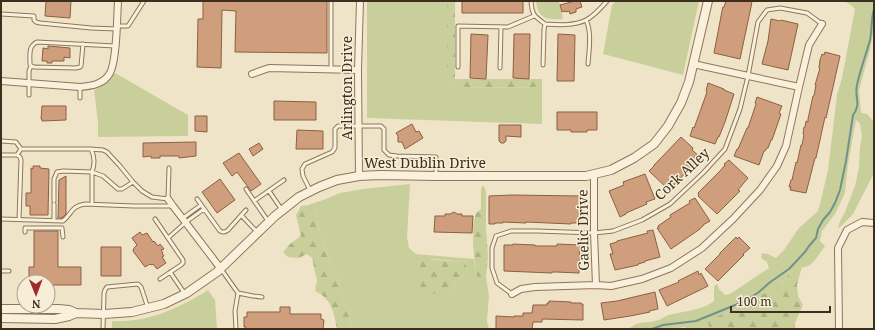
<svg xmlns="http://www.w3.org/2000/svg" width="875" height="330" viewBox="0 0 875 330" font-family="'Noto Serif',serif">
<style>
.grass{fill:#c9cf9b;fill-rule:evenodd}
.forest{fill:url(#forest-firs)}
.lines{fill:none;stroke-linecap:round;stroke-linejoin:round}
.stream{stroke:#6f938a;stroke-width:2}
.building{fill:#cf9f7d;stroke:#8d5f41}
.service-casing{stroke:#8d765c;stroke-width:5}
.minor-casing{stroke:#8d765c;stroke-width:8}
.tertiary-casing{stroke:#8d765c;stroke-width:10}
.service{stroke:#faf1dc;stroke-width:3}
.minor{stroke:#faf1dc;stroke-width:6}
.tertiary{stroke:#faf1dc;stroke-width:8}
.labels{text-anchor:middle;stroke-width:3;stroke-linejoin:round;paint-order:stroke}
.street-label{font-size:14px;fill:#3d2e20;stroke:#f7eed8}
</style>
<defs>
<pattern id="forest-firs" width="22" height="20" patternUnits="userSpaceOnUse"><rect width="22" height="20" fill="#c9cf9b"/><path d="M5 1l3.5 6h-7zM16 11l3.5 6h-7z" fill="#aeb285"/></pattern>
</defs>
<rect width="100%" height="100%" fill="#f0e4c8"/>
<path class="grass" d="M367 1H447V81L455 87 542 88V124L367 118Z
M536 1H559L563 19C547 20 538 19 536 1Z
M616 1H699L683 75 603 54 612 5Z
M844 1H874V28L870 50 859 90 861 113 867 114 874 122V173L853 214 838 229 840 221 845 212 855 186 859 167 860 147 862 136 860 124 856 120 848 164 845 193 835 214 822 231 820 241 825 246C821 252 814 263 808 266 804 268 799 267 795 268L778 286 734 310 708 320 710 329H687L685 327 678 328 674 329H629C638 320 644 324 655 321 659 320 663 318 666 316 681 311 702 311 714 301V286L717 284 719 289 725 295 730 294 769 268 767 262 761 258 762 253 768 254 776 258 784 250 799 228 818 211 821 200 828 170 837 95 842 78 855 9 851 5Z
M115 73 188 115V136L98 137V122L94 90C103 86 109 81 115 73Z
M410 184 407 237 409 248 416 254 474 259 477 277H486L489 296 487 321 489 329H353C348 314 344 299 339 284 330 259 319 236 315 209L308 205 326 199 340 193 363 189ZM431 259 465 262 468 271 461 277 447 294Z
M208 290 215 300 217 329H112V321C148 323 179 308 208 290Z"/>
<path class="forest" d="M447 1H455V79H542V88L455 87 447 81Z
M483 185 486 191V226L488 257 486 277H477C474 257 470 232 476 213L481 209V189Z
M308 205 315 209C319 236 330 259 339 284 344 299 348 314 353 329H337C334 313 332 299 315 291L317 280 312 258 307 254 299 258 288 257 283 252 290 244 301 236 296 215 301 206Z
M422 259 465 262 468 271 461 277 447 294C432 295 419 292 416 275 416 271 418 266 418 262Z
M802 267 797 285 798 296 803 305 795 323V329H710L707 320 734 310 778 286 795 268Z"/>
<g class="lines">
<path class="stream" d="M652 329 663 325 696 321 745 301 759 292 769 283 789 269 805 252 809 246 816 238 818 229 823 220 830 212 835 203 840 190 846 161 853 115C862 103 854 98 857 85 860 70 866 55 870 40 872 30 871 19 874 9"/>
</g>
<path class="building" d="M46 1H71L70 18 45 16Z
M203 1H327V53L235 52 236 11 222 10 221 68 197 67 198 19H203Z
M462 1H523V13H462Z
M575 1H580L582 7 576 9V12L570 14 569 11 566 12V11L562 12 560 5Z
M726 1H752L751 7 740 59 714 53 722 11 723 7H724Z
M771 19 780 21 781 20 798 24 788 70 762 64 768 41Z
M471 34 488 35 486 79 470 78Z
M514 34H530L529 79 513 78Z
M558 34 575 35 574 81H557Z
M48 46 70 48V58L64 57V61H52V63H47V61H42L43 48 48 49Z
M825 52 840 56 826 118 825 117 816 158H815L806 193 790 190 791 187H789L791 180H792L796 162 797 163 801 145H802L804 135 803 134 804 127H805L806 121 808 122V119L813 96H814L816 85H815L820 68H819L820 60 822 54 824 55Z
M708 83 724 89V90L734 94 725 122 719 137H718L715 144 690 136 693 127 694 128 697 120 707 92 706 91Z
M757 97 782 106 779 113 781 114 772 140H771L768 148H767L765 151H764L759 165 734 156 737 149H738L747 128H748L756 104 755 103Z
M274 101 316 102V120H274Z
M42 106H66V120L42 121V119H41Z
M557 112H597V130H587V132H571V130H557Z
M195 116H207V132L195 131Z
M412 124 416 132 419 131 423 138 405 149 402 142H398V136L396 133Z
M499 125H521V137L506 136V141L504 143H501L499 141Z
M297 130 323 131V149H296Z
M681 137 693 148 692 150 699 156 694 162 695 163 669 190 649 171 654 166V165L660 159Z
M196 142V156L179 158V156H160V158H151V156L143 157V143Z
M259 143 263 149 253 156 249 149Z
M239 153 261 184 251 191 237 172 232 176 223 163Z
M729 160 748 178 738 190 740 191 717 214 698 196 699 195 698 193 720 171 725 165 724 164Z
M33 166H40V168L49 169 48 215H30V206H26V193H31V168L33 169Z
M645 174 655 199 646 202 647 204 626 213V214L620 217 609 191 624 185 623 182Z
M66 176V214L62 218H58L59 180Z
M220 179 235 200 217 213 202 192Z
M512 195 580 196V223H571V224L526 222V223L503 222V223H495V224H489V196Z
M695 198 710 221 703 225V226L700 228V229L671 249 657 228H659L658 226 671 217 670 215 690 203 689 201Z
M454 212 457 214H462V216H473L472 233 434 232 435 216H445V214H450Z
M653 230 660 257 645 261V262L638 264V265L615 270 610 254H613L610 244 617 242V241L648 233 647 231Z
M34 231H58V267H81V285H48V282H29V267H34Z
M140 232 142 235 147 233 153 242 154 241 158 246 160 244 164 249 161 250 163 253H162L164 256 162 257 166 263 157 269 153 264 151 265 150 264 145 267 133 251 134 248 137 245 132 238Z
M736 237 737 239 739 237 750 248 743 254 744 255 718 281 705 269 720 254V253Z
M513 244 535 245V246H557V244L580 245 579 273 556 272H552V273L504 271V245H513Z
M101 247H121V276H101Z
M698 271 699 275 701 273 708 286 700 290 667 306 659 290 679 282 678 281Z
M655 292 658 309 649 311 650 312 630 316 604 320 601 303 617 301Z
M549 301 571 302V303H581V304H583V320L542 319V322H533L532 329H496V316L514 317V316H523V313H532L533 305H547V303H549Z
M280 307H290V314H321V319L324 320 323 329H246V327H244V317H247V312H280Z"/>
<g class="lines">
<g class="service-casing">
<path id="service" d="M531 1C532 15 534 16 545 24L544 30 543 65
M1 14 34 16V20L36 22 40 23 91 28 117 29
M586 20C592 32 589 50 588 64
M545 24C558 25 574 26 586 20 594 16 601 8 607 1
M117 26H128L144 1
M83 44 81 66 80 67 76 68 34 67 31 66 30 64C30 56 28 46 37 42L115 46
M458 67V26L508 27 534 16
M500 68 501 27
M331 69V1
M80 87V98
M29 95V71L31 66
M1 141 16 142 21 149 17 155H1
M21 149H89L103 150 107 152 120 166 133 182 142 191 152 197 168 199 169 168
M91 149C95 157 95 164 92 172L103 176 118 189H122L133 182
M17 155 20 157 21 160 19 220
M246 189 268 221
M310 190 303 176 302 169 305 164 332 152 335 148V129L338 126H381L384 129V150L389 155 397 156 436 157V174
M269 191 282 210
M197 199 220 231C224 233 225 232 228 230L246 210
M54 201V179L57 172 63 171 92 172V204
M254 201 284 180
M241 215 258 233
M183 218 201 205
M1 219 63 221C72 214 71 206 85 204L134 206H173
M155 219 183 260V263L181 265 160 279
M54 221V204
M25 232V228H62L63 237
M168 238 186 222 204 209
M221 269 238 293 253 296 262 297
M1 271H9
M170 272 185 294
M512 294 497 283 492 268V248L496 236 511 231H537L594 233 613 231 642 220 670 204 703 173 725 149 740 109 748 76 758 22 767 10 780 8 807 13 822 24
M103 329 104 293 105 290 107 287 138 284 141 287 148 308
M236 329 235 311 238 293"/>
</g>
<g class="minor-casing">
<path id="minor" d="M693 64 799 87
M252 74 269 68 358 70
M1 81 80 87C92 86 104 84 110 73 117 60 117 17 118 1
M594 174V233L596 285
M359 176 358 70 360 1
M168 199 173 206 221 269
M512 294 521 289 535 287 596 285 611 286 642 279 671 268 702 248 733 219 760 190 777 166 786 146 799 87 809 45 822 24
M839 329 838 248 847 230 862 222 874 223"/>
</g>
<g class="tertiary-casing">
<path id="tertiary" d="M1 309H59L69 310 76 313
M1 318 55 319 69 316 76 313 104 314 132 312 164 304 187 293 217 272 275 216 299 197 319 187 337 180 359 176 380 175 436 176H586L611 170 634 158 654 144 668 126 681 103 689 82 708 1"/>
</g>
<use href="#service" class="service"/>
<use href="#minor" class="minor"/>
<use href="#tertiary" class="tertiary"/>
</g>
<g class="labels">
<g class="street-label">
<text transform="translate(347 88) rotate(-90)" y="5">Arlington Drive</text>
<text x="425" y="168">West Dublin Drive</text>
<text transform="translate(682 174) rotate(-43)" y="5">Cork Alley</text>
<text transform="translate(583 230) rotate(-91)" y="5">Gaelic Drive</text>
</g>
</g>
<rect width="875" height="330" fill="none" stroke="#3d2e20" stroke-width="4"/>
<g transform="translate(36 294) rotate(179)"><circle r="19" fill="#f7eed8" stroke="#ada18e"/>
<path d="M0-3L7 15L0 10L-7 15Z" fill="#9e2a2b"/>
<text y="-6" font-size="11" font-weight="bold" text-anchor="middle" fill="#3d2e20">N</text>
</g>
<path d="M731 306v6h99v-6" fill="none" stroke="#3d2e20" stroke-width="2"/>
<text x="737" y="306" font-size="12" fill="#3d2e20" stroke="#f7eed8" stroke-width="3" paint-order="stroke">100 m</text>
</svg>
